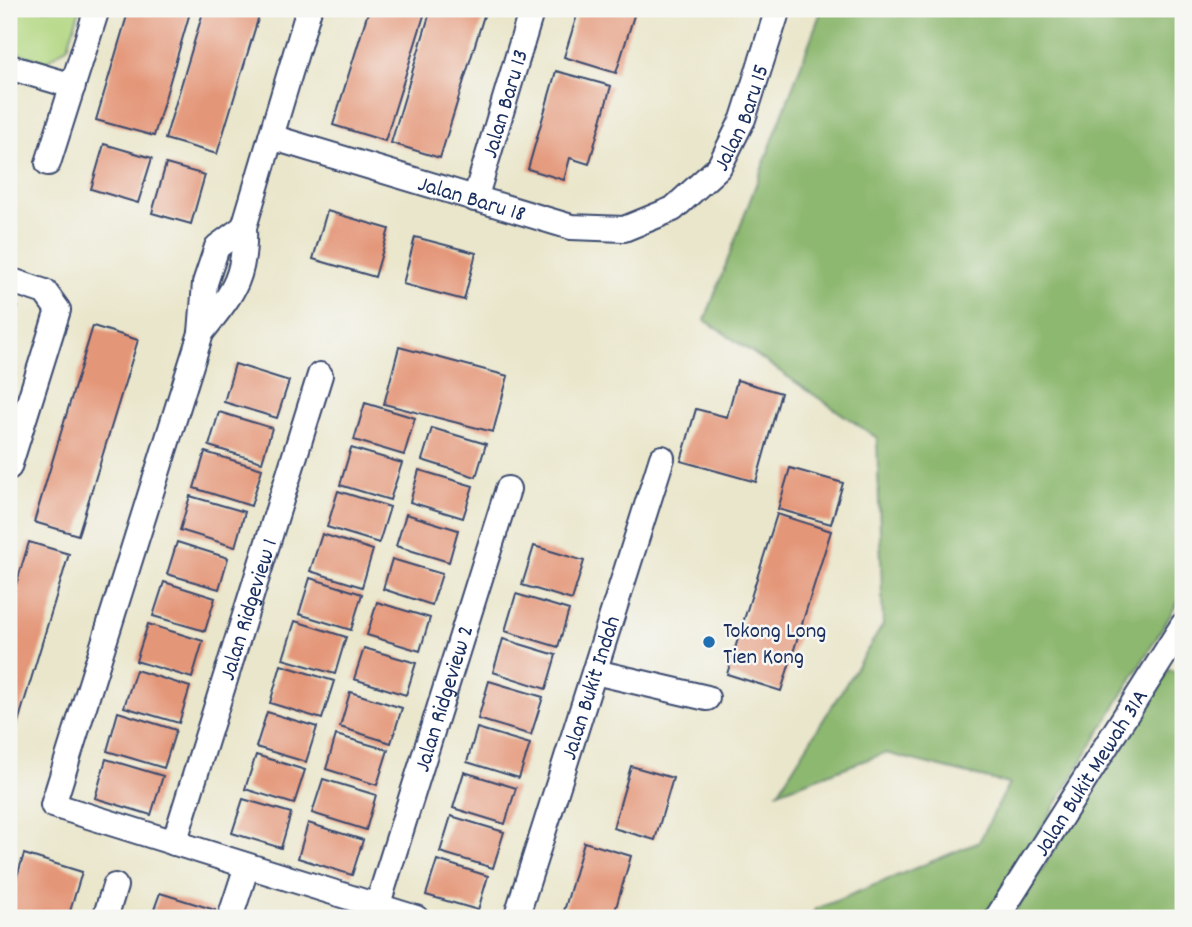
<svg xmlns="http://www.w3.org/2000/svg" width="1192" height="927" viewBox="0 0 1192 927" font-family="Dekko,sans-serif">
<style>
.green{fill:#b2d781;stroke:#668370;stroke-width:2}
.forest{fill:#8db86f;stroke:#547466;stroke-width:2}
.building{fill:#e49678}
.lines{fill:none;stroke-linecap:round;stroke-linejoin:round}
.minor-casing{stroke:#3a4a6e;stroke-width:28}
.minor{stroke:#fff;stroke-width:24}
.poi-dot{fill:#1f6fb2;stroke:#f6f6f2;stroke-width:2.5}
.labels{text-anchor:middle;stroke-width:5;stroke-linejoin:round;paint-order:stroke}
.street-label{font-size:23px;fill:#1b2f5e;stroke:#f6f6f2}
.poi-label{font-size:23px;fill:#1b2f5e;stroke:#f6f6f2;text-anchor:start}
</style>
<rect width="100%" height="100%" fill="#f6f6f2"/>
<filter id="ink" filterUnits="userSpaceOnUse"><feTurbulence type="fractalNoise" baseFrequency=".0143" numOctaves="2"/><feDisplacementMap in="SourceGraphic" scale="14" xChannelSelector="R" yChannelSelector="G"/><feConvolveMatrix kernelMatrix="1 2 1 2 8 2 1 2 1" color-interpolation-filters="sRGB"/></filter>
<filter id="wash" filterUnits="userSpaceOnUse"><feTurbulence type="fractalNoise" baseFrequency=".00686" numOctaves="4" result="noise"/><feDisplacementMap in="SourceGraphic" scale="28" xChannelSelector="R" yChannelSelector="G"/><feGaussianBlur stdDeviation="1.57" result="paint"/><feColorMatrix in="noise" values="0 0 0 0 0 0 0 0 0 0 0 0 0 0 0 0 0 1.4 0 .05"/><feComposite in="paint" operator="in"/></filter>
<g filter="url(#wash)">
<rect width="100%" height="100%" fill="#eae6cb"/>
<path class="green" d="M9 9H80L68 46 46 62 9 50Z"/>
<path class="forest" d="M822 9H1183V594L987 918H808L816 909 979 842 1009 784 885 753 778 792 883 625 877 438 705 320Z
M1169 669 1183 675V918H1011Z"/>
<g id="blocks">
<path class="building" d="M129 9H191L154 136 96 120Z
M204 9H261L217 154 165 139Z
M369 9H426L385 141 333 125Z
M431 9H486L440 158 391 143Z
M579 9H636L616 73 564 57Z
M556 71 611 86 589 164 570 158 564 180 528 169Z
M9 118 17 121 9 145Z
M104 144 152 158 138 203 91 189Z
M166 164 205 175 191 224 152 213Z
M327 211 389 229 375 277 313 259Z
M415 237 476 253 464 300 403 284Z
M9 305 18 307 9 337Z
M93 326 138 340 78 535 34 522Z
M399 347 508 376 493 432 384 404Z
M235 364 289 381 277 418 224 402Z
M737 380 781 393 756 482 681 461 696 409 727 417Z
M365 403 415 418 404 455 354 440Z
M219 412 272 428 262 462 209 446Z
M432 428 486 444 476 477 422 460Z
M351 448 402 463 390 500 340 485Z
M205 452 262 469 251 506 194 488Z
M790 468 843 483 831 524 778 509Z
M419 470 473 486 463 518 410 502Z
M338 491 390 507 379 543 327 527Z
M190 496 245 512 235 547 180 530Z
M406 514 458 530 449 562 396 546Z
M777 514 831 531 781 691 727 674Z
M322 534 373 550 362 587 310 571Z
M29 542 69 554 9 752V608Z
M177 542 228 558 219 589 167 574Z
M534 546 584 561 572 600 522 585Z
M392 559 442 574 432 605 383 589Z
M310 578 362 594 351 630 299 614Z
M164 582 215 598 205 631 153 616Z
M516 594 569 610 558 647 505 631Z
M377 602 430 618 420 651 367 635Z
M295 621 346 637 335 674 283 659Z
M148 624 203 641 192 678 136 661Z
M503 639 556 655 546 689 493 672Z
M364 648 416 663 406 695 354 679Z
M281 665 334 681 322 719 270 703Z
M136 670 190 687 179 723 124 707Z
M489 681 543 697 531 735 478 719Z
M350 692 402 708 391 743 340 727Z
M118 712 176 730 164 768 107 751Z
M267 712 317 727 306 762 256 747Z
M477 728 530 744 519 778 467 762Z
M336 735 388 750 377 785 326 769Z
M256 755 305 770 294 804 245 789Z
M106 759 163 776 151 815 95 798Z
M631 766 673 778 655 840 613 828Z
M464 772 516 788 505 824 453 808Z
M323 779 376 795 366 830 312 813Z
M243 799 291 813 281 848 232 833Z
M451 816 504 832 493 868 440 852Z
M308 823 363 840 352 875 298 858Z
M584 842 631 856 613 918H562Z
M24 854 82 872 68 918H9V902Z
M437 860 488 876 478 910 426 895Z
M160 893 215 910 213 918H151Z"/>
</g>
</g>
<g filter="url(#ink)">
<use href="#blocks" fill-opacity="0" stroke="#3a4a6e" stroke-width="2"/>
<g class="lines">
<g class="minor-casing">
<g id="minor">
<path d="M9 67 73 86"/>
<path id="s1" d="M271 137 571 227 624 229 673 209 719 167 743 119 778 9"/>
<path d="M48 163 97 9"/>
<path id="s2" d="M475 199 532 9"/>
<path d="M244 227 217 247 205 283 201 333 53 805 416 918"/>
<path d="M9 280 45 292 58 310 9 467"/>
<path d="M201 333C232 293 246 280 244 227L309 9"/>
<path d="M595 672 707 698"/>
<path id="s3" d="M174 843 320 375"/>
<path id="s4" d="M377 907 508 489"/>
<path d="M105 918 115 886"/>
<path d="M230 918 247 866"/>
<path id="s5" d="M516 918 662 458"/>
<path id="s6" d="M997 918 1183 625"/>
</g>
</g>
<use href="#minor" class="minor"/>
</g>
</g>
<circle class="poi-dot" cx="709" cy="642" r="7"/>
<g class="labels">
<g class="street-label">
<text dy="8" stroke="none"><textPath href="#s2" startOffset="100">Jalan Baru 13</textPath></text>
<text dy="8" stroke="none"><textPath href="#s1" startOffset="536">Jalan Baru 15</textPath></text>
<text dy="8" stroke="none"><textPath href="#s1" startOffset="210">Jalan Baru 18</textPath></text>
<text dy="8" stroke="none"><textPath href="#s3" startOffset="245">Jalan Ridgeview 1</textPath></text>
<text dy="8" stroke="none"><textPath href="#s5" startOffset="242">Jalan Bukit Indah</textPath></text>
<text dy="8" stroke="none"><textPath href="#s4" startOffset="219">Jalan Ridgeview 2</textPath></text>
<text dy="8" stroke="none"><textPath href="#s6" startOffset="173">Jalan Bukit Mewah 31A</textPath></text>
</g>
<g class="poi-label">
<text x="723" y="637">Tokong Long<tspan x="723" dy="26">Tien Kong</tspan></text>
</g>
</g>
<rect width="1192" height="927" fill="none" stroke="#f6f6f2" stroke-width="35"/>
</svg>
